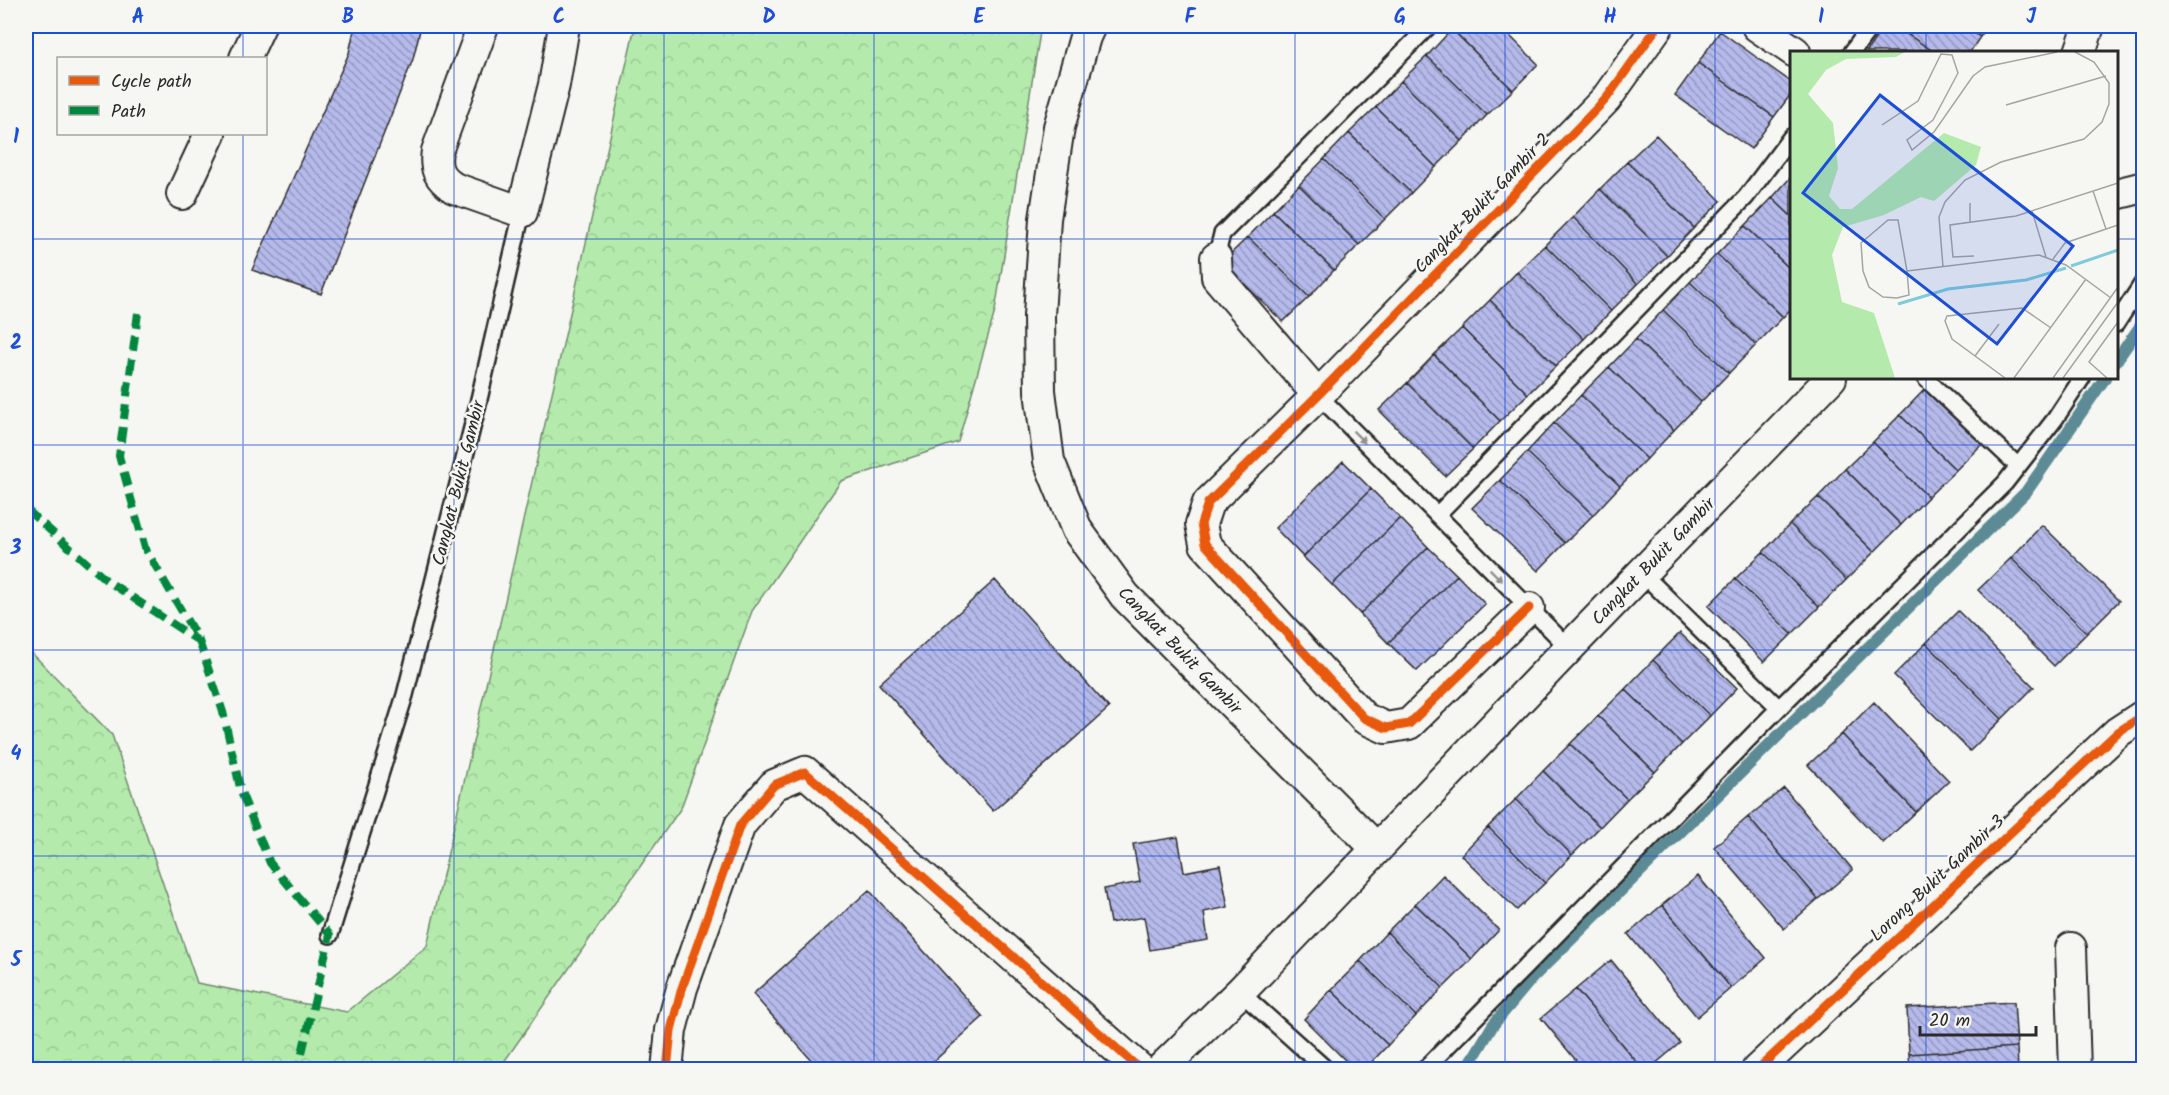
<svg xmlns="http://www.w3.org/2000/svg" width="2169" height="1095" viewBox="0 0 2169 1095" font-family="Kalam,sans-serif">
<style>
.forest{fill:url(#forest-crowns);stroke:#708b6c;stroke-width:1.5}
.lines{fill:none;stroke-linecap:round;stroke-linejoin:round}
.stream{stroke:#5d8b95;stroke-width:12}
.building{fill:url(#building-back-hatch);stroke:#2b2b2b;stroke-width:1.5}
.lane-casing{stroke:#2b2b2b;stroke-width:20}
.street-casing{stroke:#2b2b2b;stroke-width:34}
.lane{stroke:#f6f6f2;stroke-width:15}
.street{stroke:#f6f6f2;stroke-width:30}
.quiet{stroke:#00873e;stroke-width:8;stroke-dasharray:15 8;stroke-linecap:butt}
.cycleway-casing{stroke:#f6f6f2;stroke-width:13}
.cycleway{stroke:#e8590c;stroke-width:9}
.oneway{fill:#90908e}
.grid{fill:none;stroke:#1d4ed8;stroke-width:1.5;stroke-opacity:0.55}
.labels{text-anchor:middle;stroke-width:5;stroke-linejoin:round;paint-order:stroke}
.street-label{font-size:18px;fill:#2b2b2b;stroke:#f6f6f2}
.inset-river{fill:none;stroke:#7ecbdc;stroke-width:3}
.inset-road{fill:none;stroke:#a5a5a2;stroke-width:1.5}
.view{fill:#1d4ed8;fill-opacity:0.15;stroke:#1d4ed8;stroke-width:3}
.inset-edge{fill:none;stroke:#2b2b2b;stroke-width:3}
.neatline{fill:none;stroke:#1d4ed8;stroke-width:2}
.grid-label{font-size:20px;text-anchor:middle;font-weight:bold;fill:#1d4ed8}
</style>
<defs>
<pattern id="forest-crowns" width="20" height="18" patternUnits="userSpaceOnUse" patternTransform="scale(1.5)"><rect width="20" height="18" fill="#b4ebad"/><path d="M2 6a3 3 0 1 1 6 0M12 15a3 3 0 1 1 6 0" fill="none" stroke="#9bca95"/></pattern>
<pattern id="building-back-hatch" width="6" height="6" patternUnits="userSpaceOnUse" patternTransform="scale(1.5)"><rect width="6" height="6" fill="#b5baeb"/><path d="M-1 5l2 2M0 0l6 6M5-1l2 2" fill="none" stroke="#9397bf"/></pattern>
</defs>
<rect width="100%" height="100%" fill="#f6f6f2"/>
<filter id="ink" filterUnits="userSpaceOnUse"><feTurbulence type="fractalNoise" baseFrequency=".0167" numOctaves="2"/><feDisplacementMap in="SourceGraphic" scale="12" xChannelSelector="R" yChannelSelector="G"/><feConvolveMatrix kernelMatrix="1 2 1 2 8 2 1 2 1" color-interpolation-filters="sRGB"/></filter>
<g filter="url(#ink)">
<path class="forest" d="M635 26H1041L995 311 958 442 841 481 752 611 681 808 499 1069H26V647L112 735 197 983 347 1012 427 946Z"/>
<g class="lines">
<path class="stream" d="M2116 361 2144 321
M1466 1070 1493 1025 1533 977 2026 492 2105 378"/>
</g>
<path class="building" d="M355 26H421L413 59 321 294 252 270 349 53Z
M1456 26H1500L1538 64 1513 90 1452 29Z
M1884 26H1895L1934 52H1866Z
M1895 26H1964L1980 37 1970 52H1934Z
M1964 26H1988L1980 37Z
M1452 29 1513 90 1487 115 1427 56Z
M1720 31 1791 82V94L1774 117 1698 63Z
M1427 56 1487 115 1462 141 1401 81Z
M1698 63 1774 117 1751 149 1675 95Z
M1401 81 1462 141 1436 167 1376 107Z
M1376 107 1436 167 1411 193 1349 133Z
M1349 133 1411 193 1385 219 1324 159Z
M1656 135 1721 201 1694 228 1627 162Z
M1324 159 1385 219 1359 245 1299 185Z
M1627 162 1694 228 1667 256 1600 189Z
M1791 177V216L1772 198Z
M1299 185 1359 245 1334 270 1273 211Z
M1600 189 1667 256 1638 284 1573 217Z
M1772 198 1791 216V270L1745 226Z
M1273 211 1334 270 1309 297 1248 237Z
M1573 217 1638 284 1611 311 1545 245Z
M1745 226 1791 270V309L1783 317 1717 254Z
M1248 237 1309 297 1283 322 1222 262Z
M1545 245 1611 311 1584 339 1517 272Z
M1717 254 1783 317 1756 345 1690 282Z
M1517 272 1584 339 1556 366 1490 300Z
M1690 282 1756 345 1729 373 1663 310Z
M1490 300 1556 366 1528 394 1462 328Z
M1663 310 1729 373 1701 402 1636 339Z
M1462 328 1528 394 1500 421 1434 355Z
M1636 339 1701 402 1674 430 1609 367Z
M1434 355 1500 421 1473 449 1407 383Z
M1609 367 1674 430 1647 459 1581 395Z
M1407 383 1473 449 1445 476 1379 410Z
M1927 387 1983 443 1956 470 1900 415Z
M1581 395 1647 459 1620 486 1554 423Z
M1900 415 1956 470 1928 497 1873 442Z
M1554 423 1620 486 1593 515 1527 452Z
M1873 442 1928 497 1901 525 1845 469Z
M1527 452 1593 515 1565 543 1500 480Z
M1343 461 1371 489 1303 557 1275 528Z
M2141 465H2144V542Z
M1845 469 1901 525 1874 552 1818 497Z
M1500 480 1565 543 1538 571 1472 508Z
M1371 489 1400 518 1332 585 1303 557Z
M1818 497 1874 552 1846 580 1790 524Z
M1400 518 1428 547 1360 614 1332 585Z
M1790 524 1846 580 1819 607 1763 552Z
M2042 525 2119 601 2087 633 2011 558Z
M1428 547 1457 575 1388 643 1360 614Z
M1763 552 1819 607 1792 634 1735 579Z
M2011 558 2087 633 2054 666 1978 590Z
M1457 575 1485 604 1417 671 1388 643Z
M1735 579 1792 634 1764 662 1708 606Z
M995 580 1109 708 993 811 879 684Z
M1958 611 2034 687 2002 719 1926 643Z
M1680 633 1737 688 1710 716 1653 660Z
M1926 643 2002 719 1970 751 1894 675Z
M1653 660 1710 716 1682 744 1625 689Z
M1625 689 1682 744 1655 772 1598 716Z
M1874 702 1949 781 1916 812 1842 734Z
M1598 716 1655 772 1627 799 1570 744Z
M1842 734 1916 812 1883 843 1808 765Z
M1570 744 1627 799 1600 827 1543 771Z
M1543 771 1600 827 1572 855 1516 799Z
M1784 788 1853 870 1818 899 1748 817Z
M1516 799 1572 855 1545 883 1488 827Z
M1748 817 1818 899 1784 929 1714 847Z
M1488 827 1545 883 1517 910 1461 855Z
M1178 837 1184 872 1220 865 1228 907 1204 912 1208 940 1150 950 1144 917 1110 923 1104 889 1140 882 1133 844Z
M1443 875 1499 930 1472 959 1415 904Z
M1698 876 1766 958 1731 988 1662 905Z
M869 890 983 1017 924 1070H820L753 994Z
M1415 904 1472 959 1443 988 1387 932Z
M1662 905 1731 988 1697 1017 1628 934Z
M1387 932 1443 988 1416 1016 1360 961Z
M1611 960 1680 1043 1648 1070H1643L1576 989Z
M1360 961 1416 1016 1388 1045 1331 990Z
M1576 989 1643 1070H1584L1541 1018Z
M1331 990 1388 1045 1364 1070H1355L1304 1019Z
M2014 1002 2017 1047 1909 1054 1907 1008Z
M2017 1047 2018 1070H1910L1909 1054Z"/>
<g class="lines">
<g class="lane-casing">
<path id="lane" d="M1852 52 1871 26
M1216 258 1222 234 1429 26
M2116 324 2144 281
M1925 378 2018 466
M1318 395 1569 648
M1437 515 1746 197 1791 137
M1642 573 1779 708
M330 935 405 695 477 408 522 212
M1240 992 1327 1070
M1424 1070 1779 708 2005 483 2055 419 2082 378"/>
</g>
<g class="street-casing">
<path id="street" d="M483 26 437 151C434 169 439 178 454 188L522 212 554 85 564 26
M1090 26 1085 37 1059 127 1045 219 1039 316 1040 391 1049 461 1077 530 1125 596 1376 848
M1757 26 1795 52
M2080 52 2089 26
M245 58 260 26
M182 194 210 134
M2116 194 2144 187
M1216 258 1217 277 1318 395
M1529 608 1409 724 1386 728 1364 718 1205 544 1201 524 1208 503 1318 395 1606 99 1658 26
M2071 948 2075 1070
M667 1070 671 1030 682 988 740 825 774 785 805 772 1141 1070
M1160 1070 1240 992 1569 648 1831 378
M1757 1070 2118 732 2144 715"/>
</g>
<use href="#lane" class="lane"/>
<use href="#street" class="street"/>
<path class="quiet" d="M26 109V116
M138 313 119 456 145 548 199 641 223 712 241 792 270 863 330 935 298 1070
M26 509 106 580 197 640"/>
<g class="cycleway-casing">
<path id="cycleway" d="M1529 608 1409 724 1386 728 1364 718 1205 544 1201 524 1208 503 1318 395 1606 99 1658 26
M667 1070 671 1030 682 988 740 825 774 785 805 772 1141 1070
M1757 1070 2118 732 2144 715"/>
</g>
<use href="#cycleway" class="cycleway"/>
</g>
<defs><path id="oneway-solid" d="M-6-.8H1V-3.2L6.5 0L1 3.2V.8H-6Z" transform="scale(1.5)"/></defs>
<g class="oneway">
<use href="#oneway-solid" transform="translate(1359 437) rotate(45)"/>
<use href="#oneway-solid" transform="translate(1496 575) rotate(45)"/>
</g>
</g>
<path class="grid" d="M243 26V58M454 26V1070M664 26V1070M874 26V1070M1084 26V1070M1295 26V1070M1505 26V1070M1715 26V1070M1926 26V52M243 134V1070M26 239H1791M2116 239H2144M1926 378V1070M26 445H2144M26 650H2144M26 856H2144"/>
<g class="labels">
<g class="street-label">
<text transform="translate(1482 203) rotate(-46)" y="6">Cangkat Bukit Gambir 2</text>
<text transform="translate(458 483) rotate(-76)" y="6">Cangkat Bukit Gambir</text>
<text transform="translate(1653 561) rotate(-46)" y="6">Cangkat Bukit Gambir</text>
<text transform="translate(1180 650) rotate(46)" y="6">Cangkat Bukit Gambir</text>
<text transform="translate(1937 878) rotate(-43)" y="6">Lorong Bukit Gambir 3</text>
</g>
</g>
<g transform="translate(1790 51)">
<rect width="328" height="328" fill="#f6f6f2"/>
<path d="M0 1H115L106 6 56 8 36 19 18 43 43 72 48 117 39 145 50 158H62L154 82 191 96 186 114 144 150 131 146 94 164 53 176 42 204 52 251 84 262 105 327H0Z" fill="#b4ebad"/>
<path class="inset-river" d="M281 215 328 199M108 253 158 238 236 229 276 217"/>
<path class="inset-road" d="M216 54 316 25M92 74 128 50 151 3 162 4 168 22 143 69 117 89 122 99 144 81 183 25 195 16 267 1M303 140 316 178M242 160 256 206M98 169H108L117 220 119 244 107 247 93 246 79 236 73 220 71 192ZM180 171V152M184 205 163 206 160 174 226 165 328 132M263 208 275 192 328 174M153 216 149 166 155 151 175 129 211 111 294 88 312 71 319 53V32L304 11 285 1M117 220 249 204 276 214 321 247M185 305 209 273M215 327 162 288 155 270 157 265 232 257 261 277M224 327 296 228M263 327 328 236M273 327 328 251M317 327 299 311 328 271"/>
<path class="view" d="M90 44 283 195 207 293 13 142Z"/>
<rect width="328" height="328" class="inset-edge"/>
</g>
<rect width="2169" height="1095" fill="none" stroke="#f6f6f2" stroke-width="66"/>
<rect x="57" y="57" width="210" height="78" fill="#f6f6f2" stroke="#a5a5a2" stroke-width="1.5"/>
<rect x="69" y="76" width="30" height="9" fill="#e8590c" stroke="#a5a5a2" stroke-width="1.5"/>
<text x="111" y="87" font-size="18" fill="#2b2b2b">Cycle path</text>
<rect x="69" y="106" width="30" height="9" fill="#00873e" stroke="#a5a5a2" stroke-width="1.5"/>
<text x="111" y="117" font-size="18" fill="#2b2b2b">Path</text>
<path d="M1920 1026v9h116v-9" fill="none" stroke="#2b2b2b" stroke-width="3"/>
<text x="1929" y="1026" font-size="18" fill="#2b2b2b" stroke="#f6f6f2" stroke-width="4.5" paint-order="stroke">20 m</text>
<rect x="33" y="33" width="2103" height="1029" class="neatline"/>
<g class="grid-label">
<text x="138" y="23">A</text>
<text x="348" y="23">B</text>
<text x="559" y="23">C</text>
<text x="769" y="23">D</text>
<text x="979" y="23">E</text>
<text x="1190" y="23">F</text>
<text x="1400" y="23">G</text>
<text x="1610" y="23">H</text>
<text x="1821" y="23">I</text>
<text x="2031" y="23">J</text>
<text x="16" y="143">1</text>
<text x="16" y="349">2</text>
<text x="16" y="554">3</text>
<text x="16" y="760">4</text>
<text x="16" y="966">5</text>
</g>
</svg>
